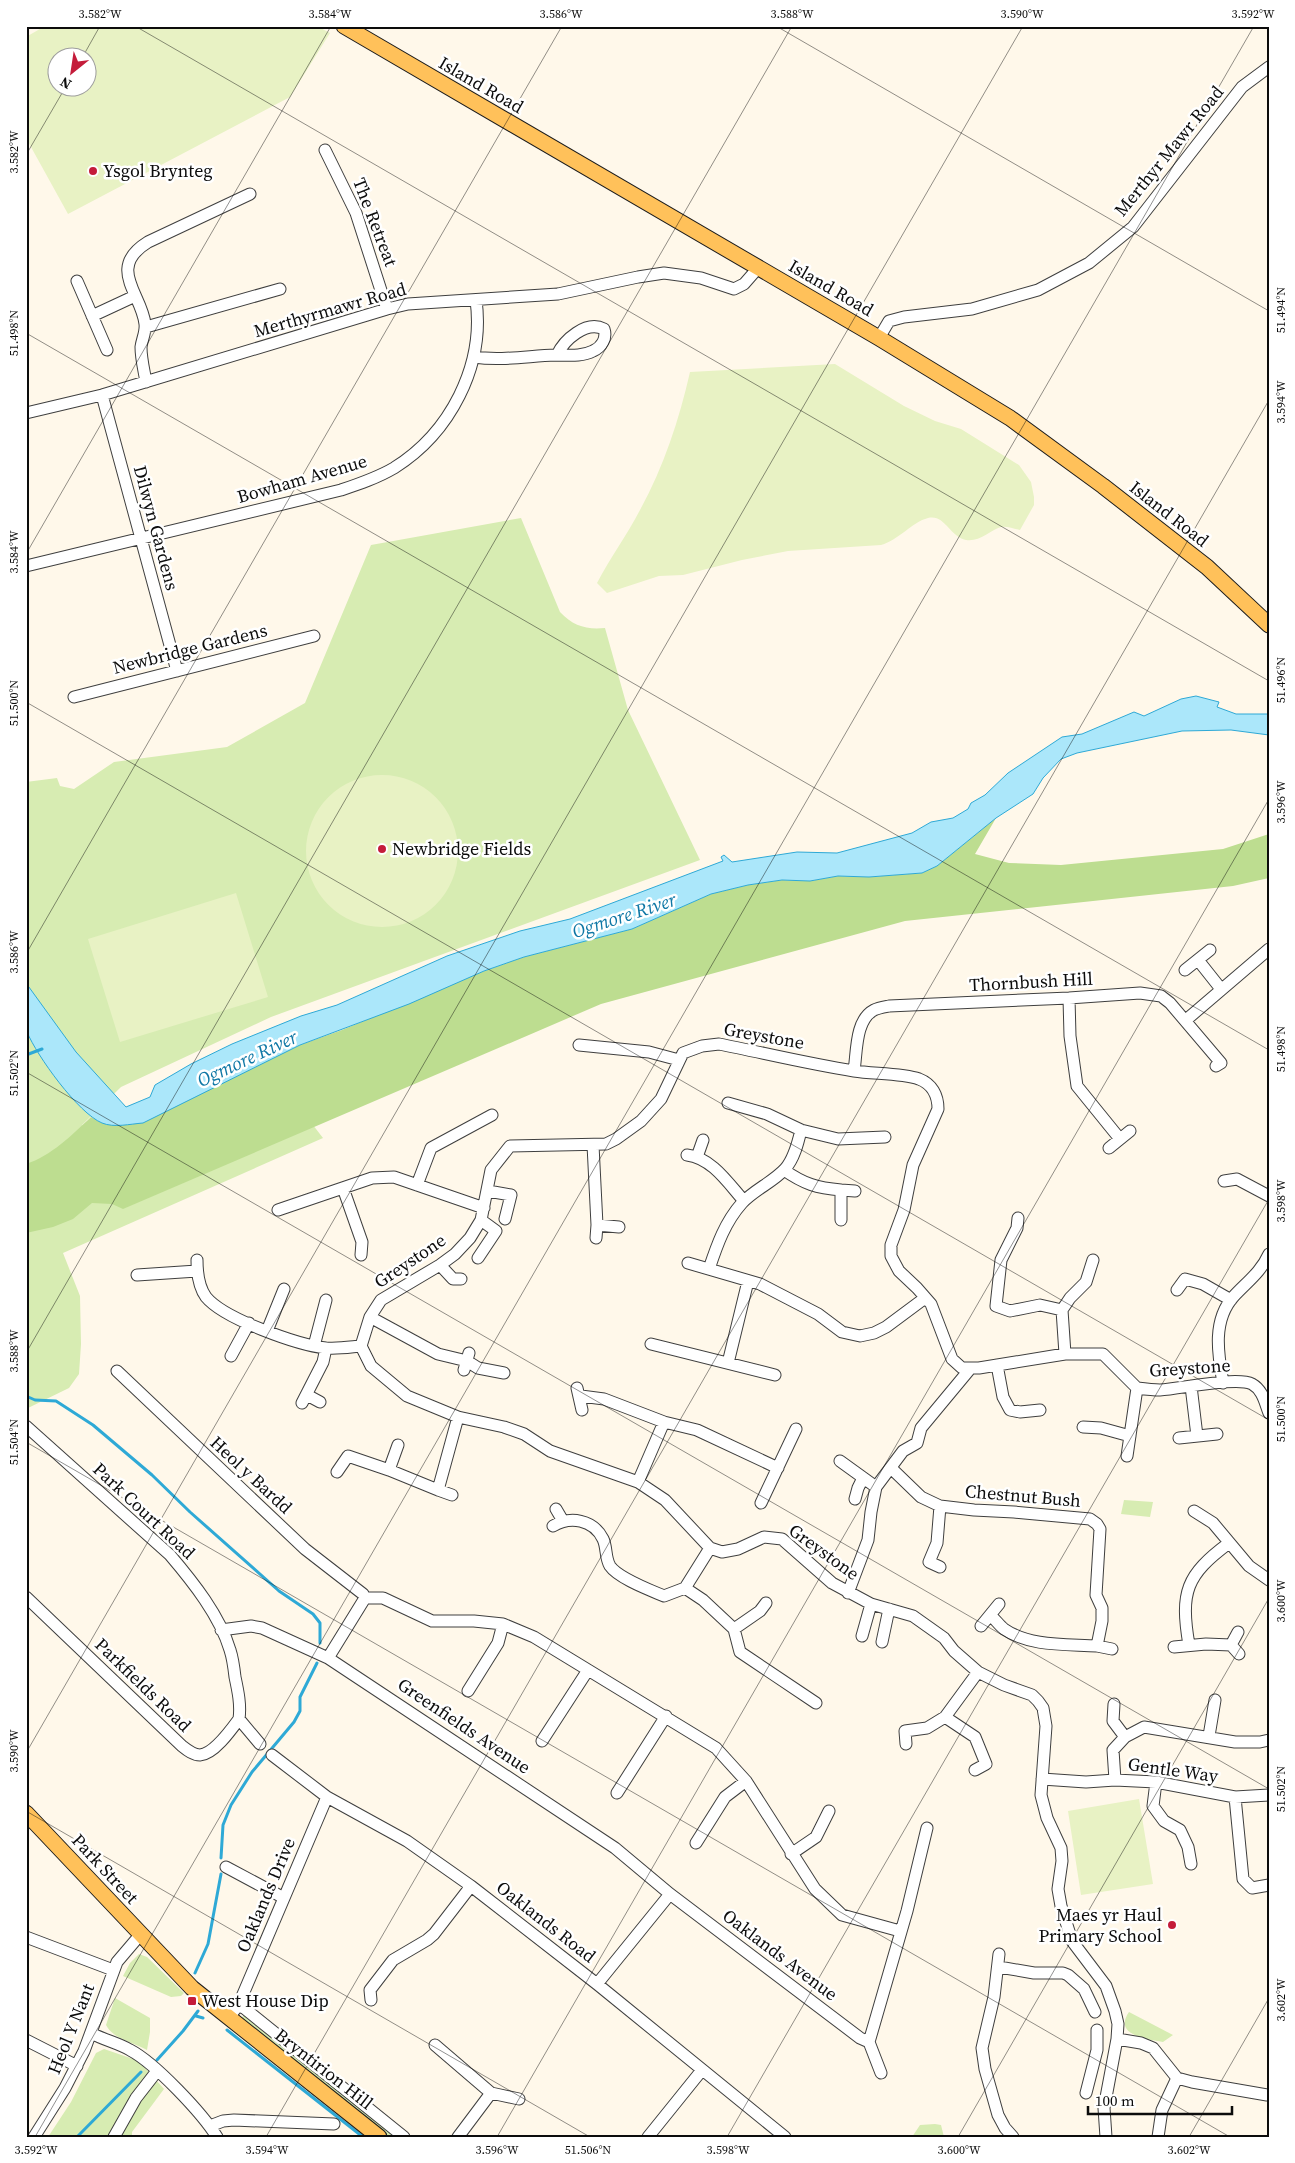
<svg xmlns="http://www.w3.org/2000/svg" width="1295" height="2163" viewBox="0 0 1295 2163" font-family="'Source Serif 4',serif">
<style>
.green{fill:#d7ecb2}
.forest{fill:#bddd90}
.pitch{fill:#e8f2c4;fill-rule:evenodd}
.water{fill:#abe7fa;stroke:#2ea9d6}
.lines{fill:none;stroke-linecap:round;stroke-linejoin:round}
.stream{stroke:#2ea9d6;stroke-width:3}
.minor-casing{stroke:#3f3f3f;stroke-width:13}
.major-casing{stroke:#1d1d1d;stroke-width:17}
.minor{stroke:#fff;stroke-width:11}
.major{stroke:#ffc15a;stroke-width:15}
.ticks{fill:none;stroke:#0c0c0c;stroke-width:1;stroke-opacity:0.45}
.poi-dot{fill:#c41c3a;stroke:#fff;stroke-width:2}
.labels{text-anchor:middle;stroke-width:5;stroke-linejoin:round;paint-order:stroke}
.street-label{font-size:18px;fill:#0c0c0c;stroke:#fff}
.poi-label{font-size:18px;fill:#0c0c0c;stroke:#fff;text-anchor:start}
.water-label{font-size:19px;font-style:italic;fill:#0e77a5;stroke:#fff}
.neatline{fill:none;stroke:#0c0c0c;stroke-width:2}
.ticks-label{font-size:12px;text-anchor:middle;fill:#0c0c0c}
</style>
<rect width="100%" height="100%" fill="#fff8ea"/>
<path class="green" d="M521 518 560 612C573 626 587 630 605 628L628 710 700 860 271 1017 121 1087 82 1125 88 1131 272 1072 323 1138 63 1253 80 1296 81 1344 79 1374 69 1388 26 1409V782L57 778 60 786 74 789 114 762 227 747 305 703 371 545Z
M1124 1500 1153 1502 1150 1517 1121 1514Z
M139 1954 147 1957 184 1993 181 1996 171 1997 123 1976 130 1963Z
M115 1998 150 2018V2032L147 2050C133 2042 113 2039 106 2025Z
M1129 2012 1173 2035 1163 2042C1146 2039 1113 2035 1129 2012Z
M244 2014 396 2137H387L246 2026 242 2018Z
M104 2049 139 2061 164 2089 132 2132V2137H48L71 2102 96 2053Z
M935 2124 941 2125 944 2137H912L920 2125Z"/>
<path class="forest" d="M996 818 975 854 1009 863 1061 865 1223 849 1269 834V878L1233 886 905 921 601 1004 123 1209 112 1204 92 1203 73 1219 53 1227 26 1233V1164C51 1156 72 1135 91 1117L102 1123 224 1081 300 1045 342 1030 484 971 524 957 632 929 711 894 748 885 782 880 810 881 838 876 869 877 922 873 937 866Z"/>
<path class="pitch" d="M45 26H317L330 33 290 97 68 214 26 138V37ZM58 58H88V88H58Z
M835 364 904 406 935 421 961 429 1019 465 1031 482 1034 497V505L1020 530C1015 529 1007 526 1001 527 989 531 980 542 966 540 950 537 945 514 928 518 912 522 899 540 881 545L788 551 742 560 683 575 659 576 607 593 597 583C610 558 627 535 640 510 664 466 679 420 690 372Z
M306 851a76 76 0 1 1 152 0a76 76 0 1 1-152 0Z
M236 893 268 997 120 1042 88 939Z
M1139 1799 1153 1884 1081 1895 1068 1811Z"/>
<path class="water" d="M1196 696 1219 702 1217 707 1236 714H1269V735L1231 730 1182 731 1077 753 1061 759 1043 778 1033 794 996 818 937 866 922 873 869 877 838 876 810 881 782 880 748 885 711 894 632 929 524 957 484 971 409 1004 300 1045 143 1123C130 1124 114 1128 102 1123 78 1113 37 1056 27 1032 23 1022 26 995 26 983L76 1052 126 1107 150 1097 155 1085 191 1064 232 1044 301 1016 337 1005 447 956 520 931 570 919 723 861 721 857 724 855 732 862 797 852 837 853 912 833 931 822 953 818 968 809 971 803 985 795 1008 773 1062 737 1082 734 1134 712 1144 716 1181 699Z"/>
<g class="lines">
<path class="stream" d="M26 1055 42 1049
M26 1396 35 1400 56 1401 93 1425 152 1475 190 1512 279 1591 313 1614 320 1623V1643
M221 1858 223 1825 231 1805 252 1772 294 1722 300 1711V1697L317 1663
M195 1973 208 1944 221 1874
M196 2016 203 2018
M227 2030 363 2137
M157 2060 183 2031 198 2011
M77 2137 141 2072"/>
<g class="minor-casing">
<path id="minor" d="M325 150 356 213 387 309
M77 281 107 350
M92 316 135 296
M146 327 280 289
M879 338 889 321 904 317 972 309 1038 290 1089 263 1133 227 1242 87 1269 67
M474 357C501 361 528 356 555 355 568 355 581 357 593 351 602 347 607 338 604 329 586 320 564 340 557 355
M146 382C144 370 141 359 141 347 142 339 146 332 145 324 142 294 106 268 148 242L250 194
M102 395 177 671
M26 413 102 395 387 309 408 304 558 294 638 277 664 273 701 278 734 289 744 284 758 268
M26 566 341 490C359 484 377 478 394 468 450 433 485 366 476 300
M74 697 314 636
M1198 960 1221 989
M1185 970 1210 950
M1069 998 1070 1036 1077 1086 1120 1139
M1186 1020 1269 949
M579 1045 649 1052 679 1060
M854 1071C857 1052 855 1020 874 1010 878 1008 884 1007 889 1006L1069 998 1140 993 1161 996 1170 1003 1221 1063 1216 1066
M728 1103 767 1114 801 1130 838 1139 885 1137
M593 1145 597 1225 596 1238
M1109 1148 1130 1131
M687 1155C712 1158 728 1183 744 1201
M697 1157 703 1140
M784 1170C804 1184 817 1188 841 1190V1220
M1224 1181 1237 1179 1269 1196
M417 1185 431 1148 492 1115
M343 1188 362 1242 361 1255
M841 1190 855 1191
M488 1191 511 1195 505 1219
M278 1210 372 1178 394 1177 484 1208
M1018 1218 1017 1228 1001 1260 996 1306 1010 1311 1040 1305 1062 1310
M597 1225 619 1227
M478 1258 496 1231 481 1220
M197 1260C197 1272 198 1286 206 1297 224 1319 298 1345 326 1348 338 1349 350 1347 361 1346
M688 1263 760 1284 818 1314 842 1332 860 1336 874 1333 886 1327 925 1298
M440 1265 453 1279H461
M709 1269C717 1245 725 1222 742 1203 754 1190 773 1182 785 1169 794 1159 798 1143 801 1130
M137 1275 197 1271
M1177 1290 1185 1279 1203 1284 1231 1300
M370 1317 438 1354 467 1361 478 1368 504 1373
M267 1331 284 1289
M651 1344 775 1375
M314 1346 326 1300
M1065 1354 1062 1310 1070 1298 1086 1282 1093 1260
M231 1356 249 1323
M728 1363 748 1281
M997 1365 1003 1397 1010 1410 1020 1412 1040 1410
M464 1370 469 1353
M117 1371 305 1549 363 1594 365 1598
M1223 1383C1218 1354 1212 1320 1234 1296 1247 1282 1261 1272 1269 1254
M1191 1386 1197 1436
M577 1388 582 1410
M307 1395 320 1402
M581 1396 604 1399 664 1422 697 1430 778 1468
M302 1403 323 1362 326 1348
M26 1426 170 1555C193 1582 220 1616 230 1650 233 1659 234 1668 235 1677 238 1691 241 1705 239 1719L260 1744
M1083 1427 1101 1428 1130 1436
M1179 1438 1217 1434
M398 1445 389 1470 438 1490 458 1417
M1127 1456 1137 1388
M840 1461 876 1487
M891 1468 921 1497 940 1506 974 1510 1014 1512 1090 1519 1097 1524 1100 1529 1096 1595 1102 1608V1621L1097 1646C1067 1644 1030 1647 1004 1629 999 1625 995 1619 990 1615L999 1604
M337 1472 348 1456 389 1470
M638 1482 664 1422
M438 1490 452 1495
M855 1499 858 1488 863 1478
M761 1503 796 1429
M940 1506 937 1543 929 1562 940 1567
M556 1509 563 1521
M1194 1511 1213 1523 1249 1566 1269 1580
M553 1526C570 1516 593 1519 603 1539 607 1547 605 1558 610 1566 618 1578 650 1590 664 1596L685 1588 710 1548
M685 1588 703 1600 734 1629 740 1652 816 1703
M848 1593 868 1540 871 1512 876 1487 903 1451 917 1443 921 1428 970 1369
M26 1597 182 1746C187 1750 193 1755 200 1755 214 1754 231 1730 239 1719
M981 1626 990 1615
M734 1629 760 1611 766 1603
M221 1630 251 1626 262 1628 328 1658 615 1848 670 1894 860 2038 869 2042 907 1911 927 1828
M862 1636 871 1604
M882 1642 889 1609
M1189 1645C1180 1592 1186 1575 1229 1543
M1231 1645 1238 1632
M1097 1646 1112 1649
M1174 1647 1206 1644 1231 1645 1239 1654
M328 1658 365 1598H383L432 1621H474L503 1624 534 1637 716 1748 746 1781 815 1889 842 1915 900 1931
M468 1691 498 1643 503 1624
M1114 1704 1113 1721 1125 1737
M1209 1736 1215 1700
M542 1741 588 1670
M906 1744 905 1731 927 1728 945 1717
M272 1755 327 1797 407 1841 471 1886 597 1984 785 2137
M975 1770 986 1764 975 1737 945 1717 978 1672
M1042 1779 1086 1782 1115 1780 1156 1782 1235 1797 1269 1795
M1115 1780 1113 1750 1125 1737 1144 1727 1235 1742H1260L1269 1740
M1156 1782 1153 1806 1164 1821 1180 1830 1188 1847 1191 1864
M617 1793 666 1716
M1235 1797 1243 1879 1252 1888 1269 1885
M696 1843 725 1797 746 1781
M791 1854 816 1837 829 1811
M226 1867 284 1898
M26 1937 113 1970
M999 1954 994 1997 982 2048 985 2069 998 2115 1005 2128 1013 2137
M999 1967 1034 1973H1063L1068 1975 1084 1989 1095 2012
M597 1984 670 1894
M371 2000 370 1990 393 1960 427 1940 434 1934 471 1886
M238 2006 244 2008 404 2137
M228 2018 238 2006 327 1797
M91 2033C104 2040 118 2043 130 2050 155 2063 202 2113 217 2137
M1117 2039 1141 2043 1153 2048 1177 2078 1192 2082 1267 2095
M26 2040 77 2066
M869 2042 881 2073
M435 2045 491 2093
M1086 2093 1097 2050V2030
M210 2126 223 2121 234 2120 334 2124
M34 2137 65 2088 84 2051 117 1962 140 1935
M114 2137 136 2098 157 2071
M458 2137 491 2093 519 2099
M648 2137 702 2070
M1106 2137 1104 2108 1117 2039 1118 2024 1115 2011 1106 1986 1072 1941 1061 1906 1058 1889 1062 1861 1061 1848 1047 1818 1041 1795 1046 1726 1043 1708 1038 1701 1032 1695 1004 1685 978 1672 954 1651 944 1638 913 1616 871 1604 832 1583 782 1539 764 1537 738 1549 722 1552 710 1548 665 1500 638 1482 550 1451 524 1434 504 1427 458 1417 407 1396 371 1366 361 1346 370 1317 381 1300 440 1265 455 1254 470 1238 481 1220 491 1170 510 1146 606 1144 616 1139 641 1121 661 1099 683 1053 702 1046 719 1044C764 1053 809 1064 854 1071 873 1074 902 1073 919 1079 932 1084 938 1095 938 1109L913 1165 904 1210 891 1245V1256L899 1271 917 1288 931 1304 952 1359 962 1368H979L1065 1354H1103L1137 1388C1145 1389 1153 1390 1160 1390 1180 1389 1237 1376 1252 1384 1263 1390 1265 1403 1269 1413
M1158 2137 1162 2110 1177 2078"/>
</g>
<g class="major-casing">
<path id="major" d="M344 26 879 338 1010 418 1103 486 1207 567 1269 625
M26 1813 192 1988 379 2137"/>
</g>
<use href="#minor" class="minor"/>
<use href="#major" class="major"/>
</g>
<path class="ticks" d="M135 26 1269 681M776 26 1269 311M82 58 100 26M26 155 65 88M26 333 1269 1050M26 554 331 26M26 702 1269 1420M26 954 562 26M26 1072 1269 1789M26 1353 792 26M26 1442 1230 2137M26 1753 1023 26M26 1811 590 2137M35 2137 1254 26M266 2137 1269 400M497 2137 1269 799M727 2137 1269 1199M958 2137 1269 1598M1189 2137 1269 1998"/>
<g class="poi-dot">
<circle cx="93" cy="171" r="5"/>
<circle cx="382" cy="849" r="5"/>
<circle cx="1172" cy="1925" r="5"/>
<rect x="187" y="1996" width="10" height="10" rx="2.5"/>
</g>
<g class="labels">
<g class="street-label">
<text transform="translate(481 85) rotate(30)" y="6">Island Road</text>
<text transform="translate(1169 151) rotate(-51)" y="6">Merthyr Mawr Road</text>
<text transform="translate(375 222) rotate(69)" y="6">The Retreat</text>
<text transform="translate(831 288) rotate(30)" y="6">Island Road</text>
<text transform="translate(330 310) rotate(-16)" y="6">Merthyrmawr Road</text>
<text transform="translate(302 479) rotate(-16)" y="6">Bowham Avenue</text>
<text transform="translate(1169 514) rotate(38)" y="6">Island Road</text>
<text transform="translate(156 528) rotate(75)" y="6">Dilwyn Gardens</text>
<text transform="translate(190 649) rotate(-14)" y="6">Newbridge Gardens</text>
<text transform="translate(1031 982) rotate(-3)" y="6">Thornbush Hill</text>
<text transform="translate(764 1036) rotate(10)" y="6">Greystone</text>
<text transform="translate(410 1261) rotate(-34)" y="6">Greystone</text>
<text transform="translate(1190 1368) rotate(-4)" y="6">Greystone</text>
<text transform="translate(251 1475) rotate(43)" y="6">Heol y Bardd</text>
<text transform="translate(1023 1496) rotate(5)" y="6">Chestnut Bush</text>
<text transform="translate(144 1511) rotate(43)" y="6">Park Court Road</text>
<text transform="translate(824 1552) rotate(36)" y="6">Greystone</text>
<text transform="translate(143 1685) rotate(44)" y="6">Parkfields Road</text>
<text transform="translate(464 1726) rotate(34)" y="6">Greenfields Avenue</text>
<text transform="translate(1173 1770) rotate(8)" y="6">Gentle Way</text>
<text transform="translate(105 1869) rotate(47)" y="6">Park Street</text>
<text transform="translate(266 1895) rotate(-67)" y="6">Oaklands Drive</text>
<text transform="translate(546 1922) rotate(38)" y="6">Oaklands Road</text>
<text transform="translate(780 1955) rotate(37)" y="6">Oaklands Avenue</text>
<text transform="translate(71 2029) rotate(-68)" y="6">Heol Y Nant</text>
<text transform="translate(324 2069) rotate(38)" y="6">Bryntirion Hill</text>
</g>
<g class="poi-label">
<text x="103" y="177">Ysgol Brynteg</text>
<text x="392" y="855">Newbridge Fields</text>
<text x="1162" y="1921" text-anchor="end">Maes yr Haul<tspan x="1162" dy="21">Primary School</tspan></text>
<text x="202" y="2007">West House Dip</text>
</g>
<g class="water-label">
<text transform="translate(624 915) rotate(-18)" y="7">Ogmore River</text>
<text transform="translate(247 1058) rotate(-25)" y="7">Ogmore River</text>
</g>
</g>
<rect width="1295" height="2163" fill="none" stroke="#ffffff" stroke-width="55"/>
<g transform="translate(72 72) rotate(210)"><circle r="24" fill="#ffffff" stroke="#9e9e9e"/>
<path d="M0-4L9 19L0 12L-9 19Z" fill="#c41c3a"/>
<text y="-8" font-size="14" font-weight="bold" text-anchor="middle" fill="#0c0c0c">N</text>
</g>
<path d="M1088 2106v8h144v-8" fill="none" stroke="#0c0c0c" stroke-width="2.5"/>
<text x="1095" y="2106" font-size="15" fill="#0c0c0c" stroke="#ffffff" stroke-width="4" paint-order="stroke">100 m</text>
<rect x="28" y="28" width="1240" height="2108" class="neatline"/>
<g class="ticks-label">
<text x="100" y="18">3.582°W</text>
<text x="330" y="18">3.584°W</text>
<text x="561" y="18">3.586°W</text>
<text x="792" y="18">3.588°W</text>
<text x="1022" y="18">3.590°W</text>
<text x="1253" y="18">3.592°W</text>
<text transform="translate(14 152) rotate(-90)" y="4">3.582°W</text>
<text transform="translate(1281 310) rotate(-90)" y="4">51.494°N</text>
<text transform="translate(14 333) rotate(-90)" y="4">51.498°N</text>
<text transform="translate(1281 402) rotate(-90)" y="4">3.594°W</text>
<text transform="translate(14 552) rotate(-90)" y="4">3.584°W</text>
<text transform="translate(1281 680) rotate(-90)" y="4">51.496°N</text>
<text transform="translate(14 703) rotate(-90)" y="4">51.500°N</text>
<text transform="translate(1281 802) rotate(-90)" y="4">3.596°W</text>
<text transform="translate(14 952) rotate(-90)" y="4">3.586°W</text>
<text transform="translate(1281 1049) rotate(-90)" y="4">51.498°N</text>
<text transform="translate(14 1073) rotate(-90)" y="4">51.502°N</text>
<text transform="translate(1281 1201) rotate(-90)" y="4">3.598°W</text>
<text transform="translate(14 1351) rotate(-90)" y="4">3.588°W</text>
<text transform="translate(1281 1419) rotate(-90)" y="4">51.500°N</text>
<text transform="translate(14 1442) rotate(-90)" y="4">51.504°N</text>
<text transform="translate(1281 1601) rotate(-90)" y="4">3.600°W</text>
<text transform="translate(14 1751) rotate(-90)" y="4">3.590°W</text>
<text transform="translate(1281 1789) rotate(-90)" y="4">51.502°N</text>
<text transform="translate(1281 2000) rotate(-90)" y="4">3.602°W</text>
<text x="36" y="2154">3.592°W</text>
<text x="267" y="2154">3.594°W</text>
<text x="497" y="2154">3.596°W</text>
<text x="588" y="2154">51.506°N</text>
<text x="728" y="2154">3.598°W</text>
<text x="959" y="2154">3.600°W</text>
<text x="1189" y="2154">3.602°W</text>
</g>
</svg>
